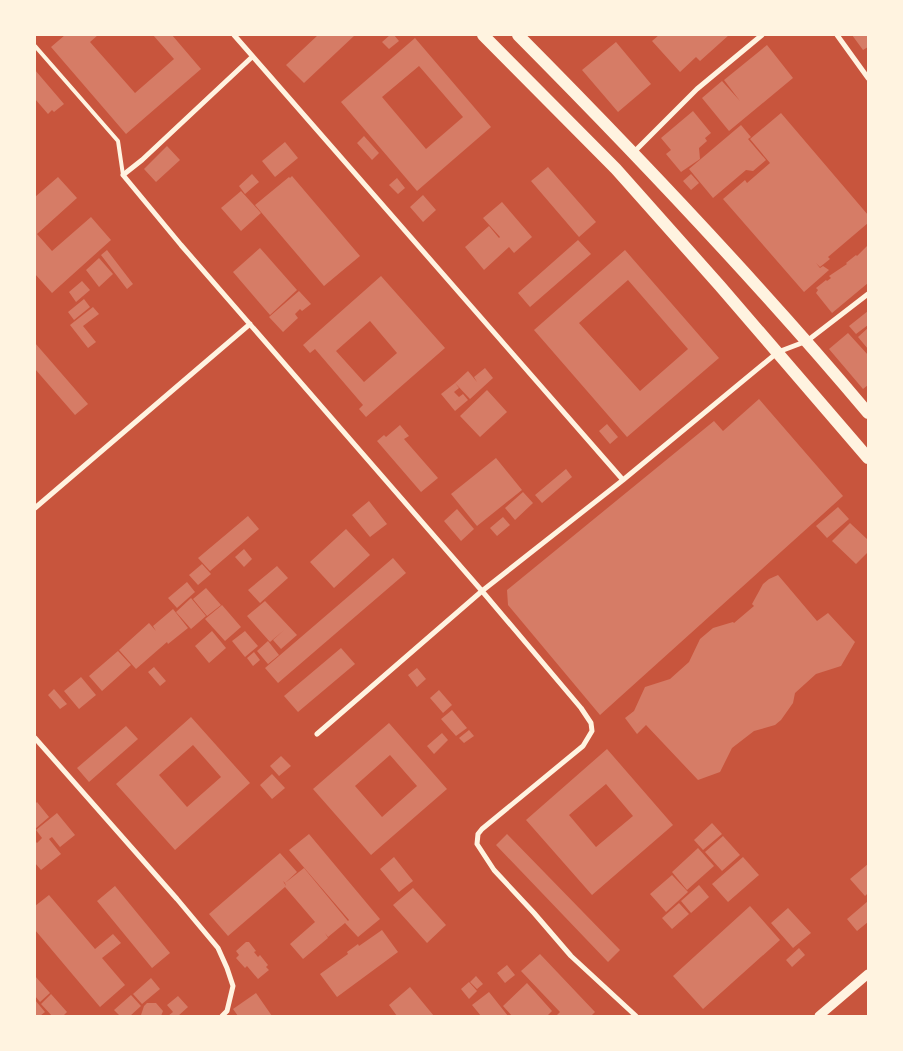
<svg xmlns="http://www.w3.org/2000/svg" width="903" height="1051" viewBox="0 0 903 1051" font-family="Arial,sans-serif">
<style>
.building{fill:#d67c66;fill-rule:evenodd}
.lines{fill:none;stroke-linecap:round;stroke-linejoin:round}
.service{stroke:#fff3e0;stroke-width:4}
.minor{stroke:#fff3e0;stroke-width:5}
.tertiary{stroke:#fff3e0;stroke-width:9}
.primary{stroke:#fff3e0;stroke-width:12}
</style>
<rect width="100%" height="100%" fill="#c8553d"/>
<path class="building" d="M65 35H98L90 42 135 93 174 59 153 35H172L201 69 126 134 51 47Z
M318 35H355L304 83 286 65Z
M390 35H394L399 41 389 49 382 42Z
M659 35H729L700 61 696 57 680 72 652 41Z
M852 35H868V47L863 50Z
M415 38 491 127 417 191 341 102ZM419 66 463 117 426 149 382 97Z
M616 42 651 84 618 112 582 70Z
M767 45 793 78 729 131 702 98 722 81 740 101 724 80Z
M35 70 64 104 54 112 52 110 48 114 35 99Z
M693 111 711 133 705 138 707 141 699 148 700 159 681 172 666 154 671 150 661 138Z
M781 113 868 215V223L828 257 830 259 820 267 816 263 820 268 823 266 829 270 804 292 723 199 745 180 747 183 770 163 750 139Z
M741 125 751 137 748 139 766 160 753 171 746 170 713 198 689 169Z
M364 136 379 153 372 160 357 143Z
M285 142 298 158 275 177 262 161Z
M167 146 180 160 156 182 144 169Z
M548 167 596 222 579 237 531 181Z
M252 174 259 182 245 194 239 186Z
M691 174 699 183 691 190 683 181Z
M292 176 360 256 324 286 255 205 289 177 290 178Z
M58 177 77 198 37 234 52 251 91 217 111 240 52 293 35 274V197Z
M397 178 405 188 398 194 389 185Z
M241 191 261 213 241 231 221 208Z
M423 195 436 210 423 222 410 207Z
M502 202 532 237 514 253 509 247 484 270 465 247 489 226 499 238 500 237 483 218Z
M578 240 591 254 530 307 518 293Z
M868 245V283L832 313 816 293 818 290 816 288 826 280 827 281 831 278 829 276 847 264 846 263 856 255 857 256Z
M260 248 297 290 270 315 233 272Z
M107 250 133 284 127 289 101 255Z
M625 250 719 358 627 437 534 330ZM628 280 688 349 640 391 579 323Z
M99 258 113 274 99 287 86 270Z
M381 276 445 348 366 417 359 409 363 405 315 349 310 353 303 345ZM370 321 397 353 364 382 336 351Z
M82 281 90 290 76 302 69 292Z
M299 291 311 304 302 311 300 309 295 314 298 318 283 332 269 317Z
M84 299 90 307 74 320 68 312Z
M93 307 99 314 83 326 96 342 88 348 70 325Z
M868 311V325L856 334 849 326Z
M868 328V349L858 337Z
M848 333 868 355V385L863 389 829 349Z
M35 343 88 404 75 415 35 369Z
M485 368 493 378 470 399 455 383 468 371 477 382 474 377Z
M455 383 459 388 454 392 459 397 463 394 468 400 455 411 441 394Z
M487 390 507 412 480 437 460 416Z
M759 399 843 496 600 715 508 605 507 590 714 421 723 431Z
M607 424 618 437 610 444 599 431Z
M400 425 409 436 404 439 438 478 421 492 377 441 384 435 386 437Z
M496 458 522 490 477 526 451 494Z
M566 469 572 477 542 503 535 495Z
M523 492 533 503 515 520 505 508Z
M369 501 387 524 370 537 352 515Z
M838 507 849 519 827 538 816 526Z
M457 509 474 529 461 541 444 521Z
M248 516 259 529 210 571 198 558Z
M503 517 510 525 497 536 490 528Z
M850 523 868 540V552L856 564 832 541Z
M346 529 370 555 334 588 310 562Z
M244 549 252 559 244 567 235 557Z
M393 558 406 573 278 683 265 668Z
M202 564 211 574 198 585 189 575Z
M277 566 288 578 260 603 248 590Z
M778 575 817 621 828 613 855 642 841 666 816 674 795 693 793 703 781 720 775 725 754 731 732 748 720 772 698 780 646 725 637 734 625 718 634 711 645 687 670 679 689 662 700 639 713 628 733 622 734 623 754 606 752 604 763 584 769 579Z
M187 582 195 592 177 608 168 598Z
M206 588 221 605 207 616 193 599Z
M191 598 206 616 191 629 176 612Z
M265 601 297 635 281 649 273 640 284 630 270 642 247 616Z
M222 605 241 627 225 641 205 619Z
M173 609 188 628 168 644 167 642 136 669 119 650 149 623 156 631 153 626Z
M212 631 226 648 209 663 195 646Z
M245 631 258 646 245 657 232 641Z
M268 641 279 655 268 664 257 651Z
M341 648 355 664 298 712 284 696Z
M118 651 131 665 102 691 89 676Z
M254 652 260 660 253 666 247 658Z
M154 667 166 681 160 686 148 672Z
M417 668 426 679 417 687 408 675Z
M81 677 96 695 79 709 64 691Z
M54 689 67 704 60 709 48 695Z
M439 690 452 705 443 713 430 698Z
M452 710 467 728 456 736 441 719Z
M191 717 250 783 175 850 116 784ZM193 745 221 777 187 807 159 775Z
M389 723 447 789 371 855 313 789ZM390 755 417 786 382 817 355 786Z
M126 726 138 739 89 782 77 768Z
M469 730 474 736 464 743 459 738Z
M442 733 448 740 434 754 427 746Z
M607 749 673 825 592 895 526 820ZM606 784 633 816 596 847 569 815Z
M281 756 291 766 279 776 270 766Z
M272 774 285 788 272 799 260 785Z
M37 802 49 817 35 829V804Z
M57 813 75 835 60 847 52 837 49 839 61 854 41 870 35 863V841L37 843 42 838 36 830Z
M712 823 722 834 703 850 694 840Z
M309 834 380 919 358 937 345 923 328 937 325 933 328 938 303 959 290 944 315 922 285 887 228 936 209 914 280 853 297 872 285 883 283 881 286 886 285 883 304 868 348 921 349 920 289 850Z
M507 834 620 950 608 962 496 845Z
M723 836 740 855 722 871 705 852Z
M698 848 714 866 687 890 672 872Z
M394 857 413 881 399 892 380 869Z
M743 857 759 875 728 902 712 884Z
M868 864V893L865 896 850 879Z
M672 875 688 892 666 912 650 894Z
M699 885 709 897 691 913 681 901Z
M115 886 170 953 152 968 97 901Z
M413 888 446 925 427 943 393 905Z
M49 895 95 949 113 934 121 943 102 958 125 985 100 1007 35 930V906Z
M868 901V922L857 931 847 919Z
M679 903 689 914 672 929 662 918Z
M750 906 780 940 703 1009 673 976Z
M788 908 811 933 793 948 771 923Z
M382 930 398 952 337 997 320 974 348 954 347 952 358 944 359 946Z
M246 942H249L256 951 254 952 258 957 260 955 268 965 266 967 269 970 258 979 247 966 245 968 236 958 239 955 236 951Z
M799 948 805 955 792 967 786 960Z
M540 954 595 1012 591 1016H556L560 1012 521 971Z
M507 965 515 975 505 983 497 973Z
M35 976 50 993 40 1002 35 996Z
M476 976 483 984 477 989 470 982Z
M151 978 160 989 142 1004 133 994Z
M469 982 477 991 469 999 461 989Z
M527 983 552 1011 547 1016H512L503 1006Z
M410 987 434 1016H397L389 1005Z
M489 992 508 1016H481L472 1005Z
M256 993 272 1016H238L233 1009Z
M51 994 67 1012 63 1016H52L41 1004Z
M131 995 141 1006 130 1016H120L114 1010Z
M178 996 188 1007 178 1016H168L173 1012 167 1005Z
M35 1000 45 1012 40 1016H35Z
M147 1003H156L163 1011 161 1016 141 1015 144 1006Z"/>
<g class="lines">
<path class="service" d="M35 46 118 141 123 175"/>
<path class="minor" d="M234 35 623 480
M837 35 868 78
M252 57 142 160 123 175 181 245 482 591 581 708 591 723 592 731 583 746 482 829 478 834 477 844 494 870 534 913 571 956 636 1016
M634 152 697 89 762 35
M35 508 250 324
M317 734 482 591 623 480 778 352 807 341 868 294
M35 738 177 899 218 948 227 968 233 986 227 1011 222 1016"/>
<path class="tertiary" d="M819 1016 868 974"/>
<path class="primary" d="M483 35 616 169 720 286 868 458
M518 35C639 157 757 281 868 413"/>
</g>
<rect width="903" height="1051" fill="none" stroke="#fff3e0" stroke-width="72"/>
</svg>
